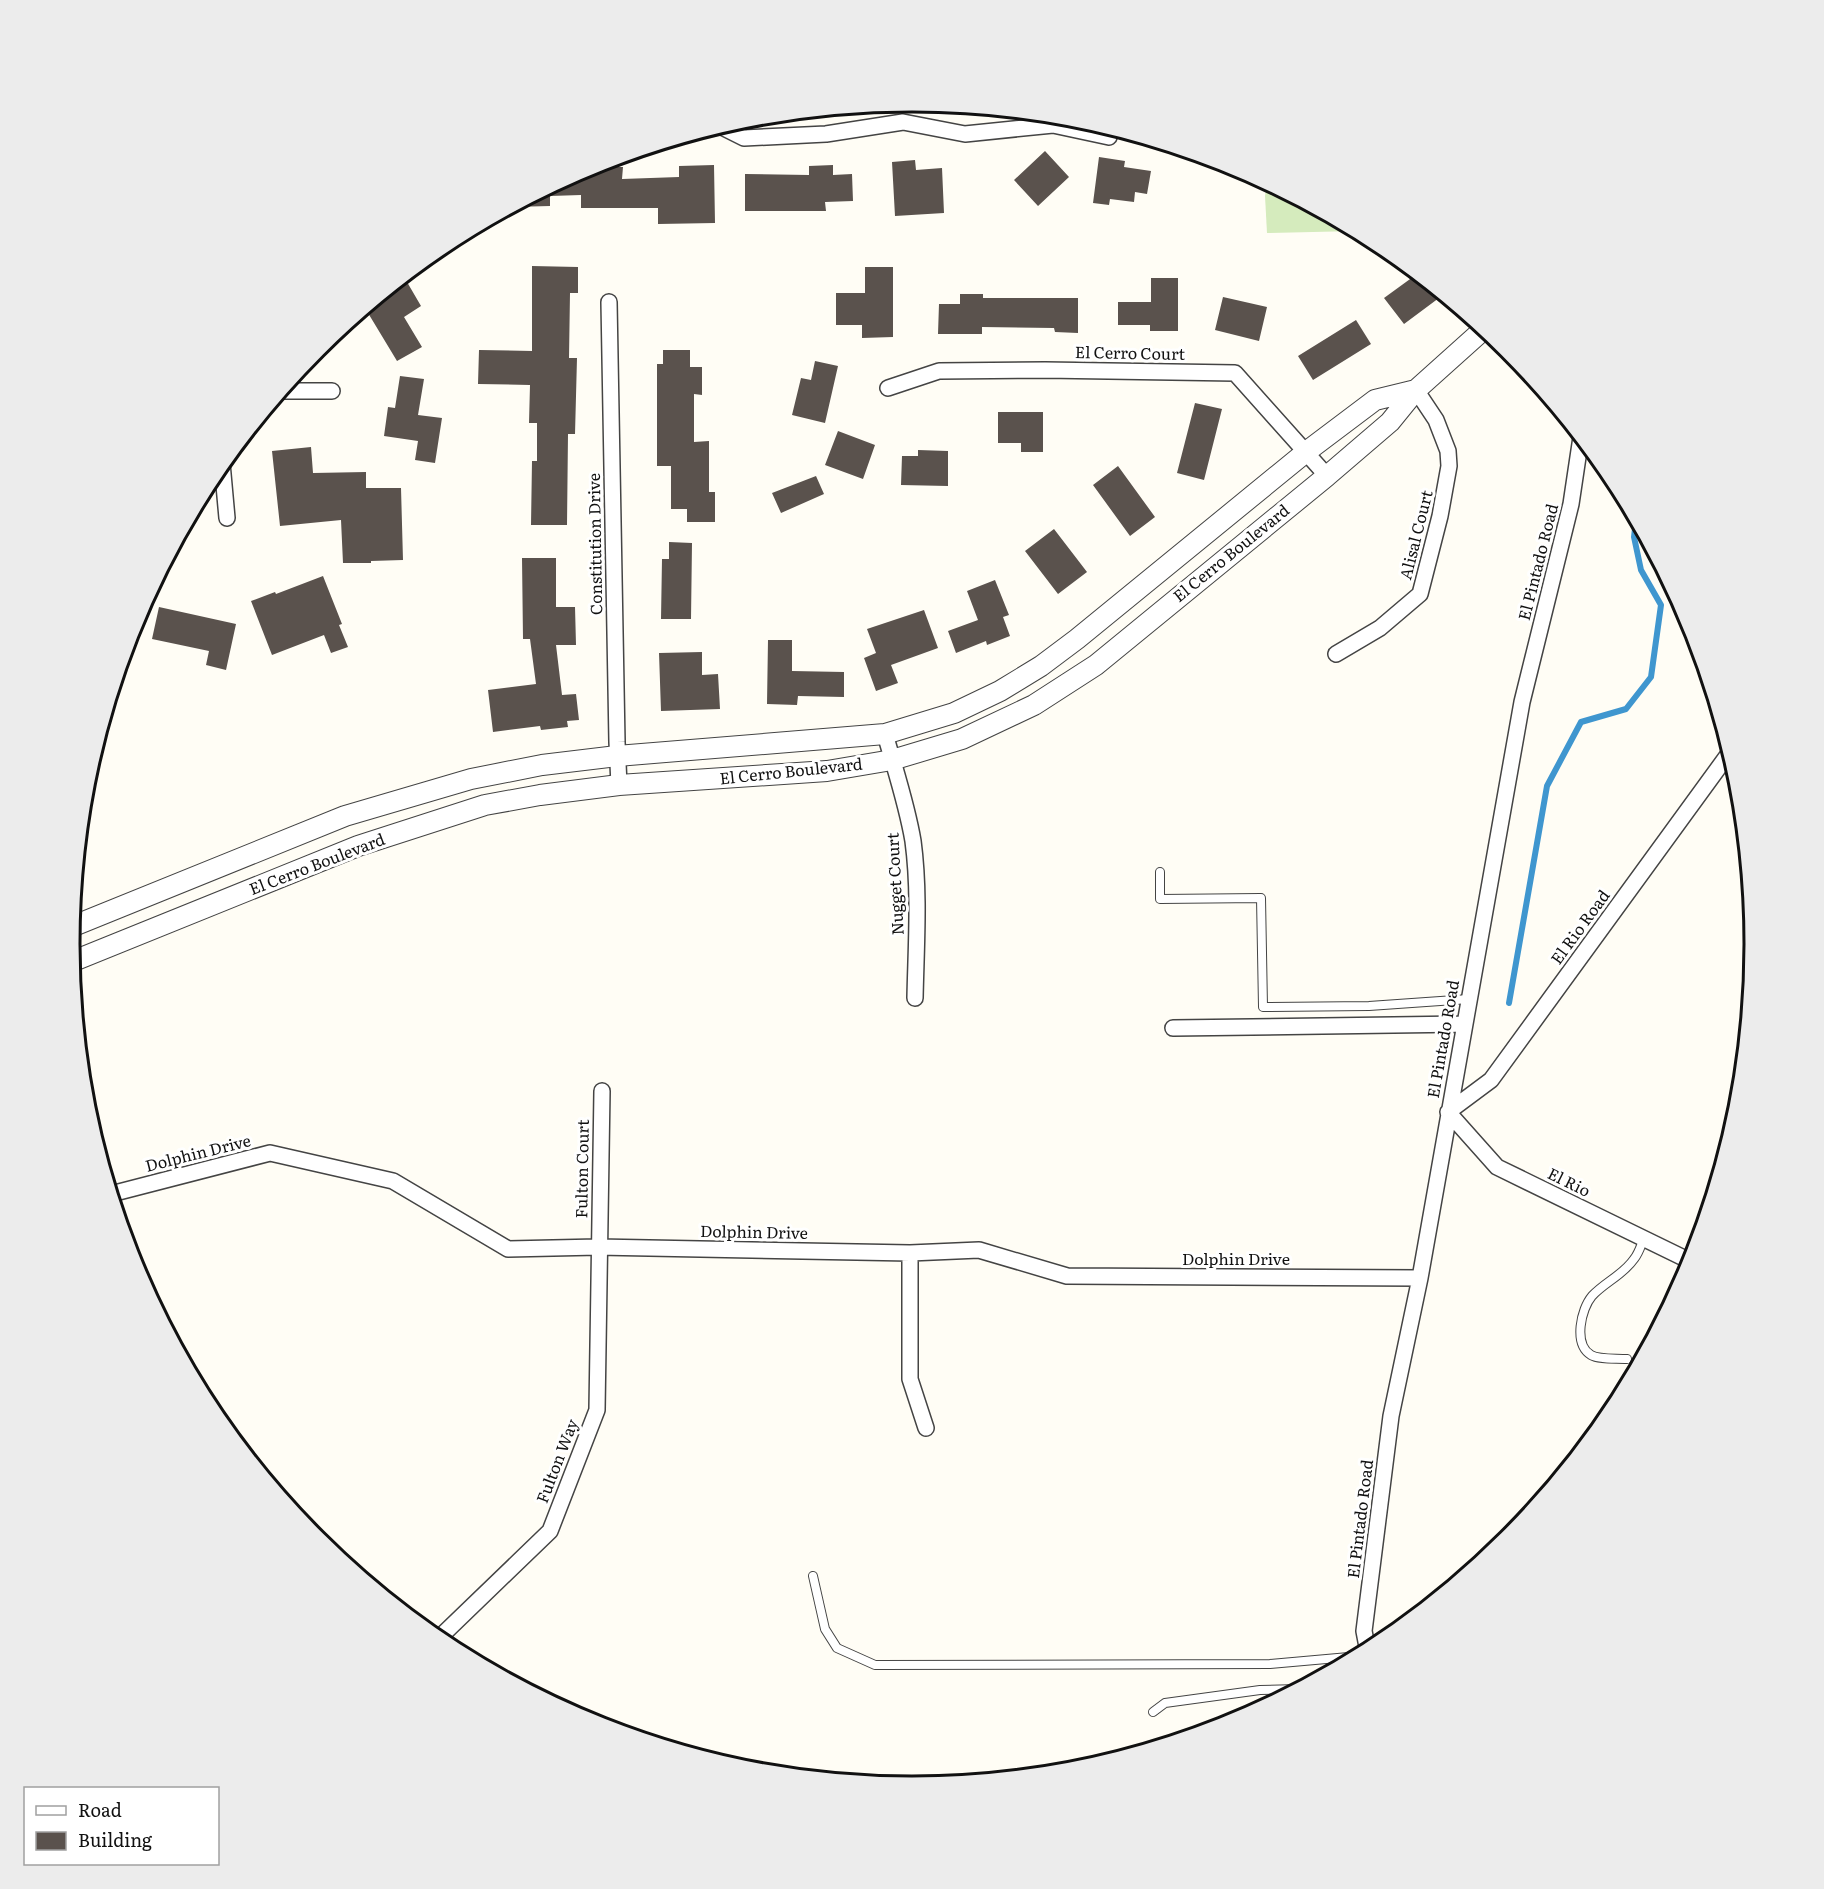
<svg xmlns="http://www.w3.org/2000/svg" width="1824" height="1889" viewBox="0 0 1824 1889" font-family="Literata,serif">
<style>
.green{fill:#d5ebbd}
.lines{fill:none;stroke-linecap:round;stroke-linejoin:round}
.stream{stroke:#3f96cf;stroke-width:6}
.building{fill:#5a524d}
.service-casing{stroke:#444;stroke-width:10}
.minor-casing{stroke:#444;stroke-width:18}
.tertiary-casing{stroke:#444;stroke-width:22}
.service{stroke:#fff;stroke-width:8}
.minor{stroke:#fff;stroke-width:15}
.tertiary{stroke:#fff;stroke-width:20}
.labels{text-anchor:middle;stroke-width:6;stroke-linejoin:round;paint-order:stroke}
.street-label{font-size:16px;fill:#111;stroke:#fff}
.rim{fill:none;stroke:#111;stroke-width:3}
</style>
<rect width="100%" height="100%" fill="#fffdf5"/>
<path class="green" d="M1267 183 1356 231 1267 233 1265 196Z"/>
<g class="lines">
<path class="stream" d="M1509 1003 1547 786 1581 722 1626 709 1651 677 1661 605 1641 570 1634 537 1636 520"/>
</g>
<path class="building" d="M1045 151 1069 177 1038 206 1014 180Z
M1099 157 1125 161 1124 167 1151 171 1147 194 1135 192 1134 202 1110 199 1109 205 1093 203Z
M915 160 916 170 942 168 944 213 895 216 892 162Z
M714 165 715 223 658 224V208H581V195L550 196V206L512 207 587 167H623L622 179 679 177V166Z
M833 165V175L852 174 853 201 825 202 826 211H745V174L809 175V166Z
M532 266 578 267V293H570L569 358H577L575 434H568L567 525H531L532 461H537V423H529L530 385 478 384 479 350 532 351Z
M865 267H893V337L862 338V325H836V293H865Z
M1417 274 1443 295 1404 324 1384 298Z
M1151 278H1178V331H1150V325H1118V302H1151Z
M407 282 421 306 404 317 422 347 397 361 365 308Z
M960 294H983V298H1078V333L1055 332 1054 328 982 327V334H938L939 304H960Z
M1223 297 1267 307 1259 341 1215 330Z
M1356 320 1371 344 1313 380 1298 356Z
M663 350H690V367H702V395L694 394V442L709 441V492H715V522H687V509H671V466H657V364H663Z
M815 361 838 366 825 423 792 415 801 378 811 380Z
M400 376 424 379 418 415 442 418 435 463 415 460 418 441 384 436 388 407 395 408Z
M1195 403 1222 409 1204 480 1177 473Z
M998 412H1043V452H1021V443H998Z
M838 431 875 445 863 479 825 465Z
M311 447 313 473 366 472V488H401L403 560 371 561V563H343L341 520 280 526 272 451Z
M918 450 948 451V486L901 485 902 456H918Z
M1118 466 1155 517 1130 536 1093 485Z
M816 476 824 494 781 513 772 493Z
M1054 529 1087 572 1058 594 1025 551Z
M669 542 692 543 691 619H661L662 559H669Z
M522 558H556V607H575L576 645H556L562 695 576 694 579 720 567 721 568 727 541 730 540 726 493 732 488 690 536 684 530 639H523Z
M323 576 342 624 339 625 348 647 331 653 324 635 272 655 251 601 275 592 276 594Z
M995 580 1009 615 1003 617 1010 636 987 645 986 641 956 653 948 631 978 620 967 591Z
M159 607 236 624 226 670 206 665 209 651 152 639Z
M924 610 938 648 891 665 898 683 876 691 864 658 876 653 867 629Z
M768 640H792V671L844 672V697L798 696 797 705 767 704Z
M702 652V675L718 674 720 709 661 711 659 653Z"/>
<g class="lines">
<g class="service-casing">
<path id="service" d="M1160 872V899L1261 898 1263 1007 1369 1006 1469 999
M1627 1359C1617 1358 1599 1360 1591 1355 1573 1344 1581 1309 1592 1296 1605 1282 1623 1275 1634 1259 1639 1253 1641 1245 1644 1238
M813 1576 825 1629 837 1648 875 1665 1270 1664 1360 1656
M1153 1712 1165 1703 1260 1690 1299 1689"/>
</g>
<g class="minor-casing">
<path id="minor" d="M720 126 744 138 826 134 903 122 965 134 1053 125 1109 137
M609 302 617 742 619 785
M888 388 939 371 1045 370 1235 373 1327 476
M281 391H332
M222 463 227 518
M1336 654 1380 628 1420 594 1440 516 1449 466 1448 451 1436 420 1416 390
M885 734C895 769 907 805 913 841 920 893 916 947 915 998
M1173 1028 1464 1024
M111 1194 270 1153 393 1181 508 1249 598 1247 910 1253 979 1250 1067 1276 1420 1278
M910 1253V1379L926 1428
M1692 1262 1497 1167 1448 1112 1491 1080 1730 752
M437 1640 550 1531 597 1410 602 1091
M1368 1652 1364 1631 1391 1416 1420 1278 1522 702 1571 504 1581 437"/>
</g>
<g class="tertiary-casing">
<path id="tertiary" d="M71 927 345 816 471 779 542 765 617 756 885 734 954 713 1000 691 1041 666 1077 639 1306 452 1375 400 1416 390
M71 962 358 846 485 805 540 795 619 785 827 771 892 760 962 739 1034 705 1096 665 1327 476 1390 422 1416 390 1484 329"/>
</g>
<use href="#service" class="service"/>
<use href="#minor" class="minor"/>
<use href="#tertiary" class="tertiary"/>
</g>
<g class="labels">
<g class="street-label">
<text transform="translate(1130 353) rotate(1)" y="6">El Cerro Court</text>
<text transform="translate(1416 535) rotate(-76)" y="6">Alisal Court</text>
<text transform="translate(595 544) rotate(-91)" y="6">Constitution Drive</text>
<text transform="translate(1231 553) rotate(-39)" y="6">El Cerro Boulevard</text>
<text transform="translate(1538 562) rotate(-76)" y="6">El Pintado Road</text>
<text transform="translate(791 771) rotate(-6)" y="6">El Cerro Boulevard</text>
<text transform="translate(317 864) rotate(-21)" y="6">El Cerro Boulevard</text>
<text transform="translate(895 884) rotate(-93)" y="6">Nugget Court</text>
<text transform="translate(1580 927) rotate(-54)" y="6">El Rio Road</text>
<text transform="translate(1443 1039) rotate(-80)" y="6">El Pintado Road</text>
<text transform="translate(198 1153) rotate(-14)" y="6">Dolphin Drive</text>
<text transform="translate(582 1169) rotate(-89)" y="6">Fulton Court</text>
<text transform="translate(1569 1182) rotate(26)" y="6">El Rio</text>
<text transform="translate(754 1232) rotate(1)" y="6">Dolphin Drive</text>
<text x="1236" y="1265">Dolphin Drive</text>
<text transform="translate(557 1461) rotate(-69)" y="6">Fulton Way</text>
<text transform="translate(1360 1519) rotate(-83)" y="6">El Pintado Road</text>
</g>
</g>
<path d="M0 0H1824V1889H0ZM80 944a832 832 0 1 1 1664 0a832 832 0 1 1-1664 0Z" fill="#ececec" fill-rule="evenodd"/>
<path class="rim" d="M80 944a832 832 0 1 1 1664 0a832 832 0 1 1-1664 0Z"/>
<rect x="24" y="1787" width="195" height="78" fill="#ffffff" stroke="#a0a0a0" stroke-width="1.5"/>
<rect x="36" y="1806" width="30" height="9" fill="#ffffff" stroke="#a0a0a0" stroke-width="1.5"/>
<text x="78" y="1817" font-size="18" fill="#111111">Road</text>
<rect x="36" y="1832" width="30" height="18" fill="#5a524d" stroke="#a0a0a0" stroke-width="1.5"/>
<text x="78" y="1847" font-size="18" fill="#111111">Building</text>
</svg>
